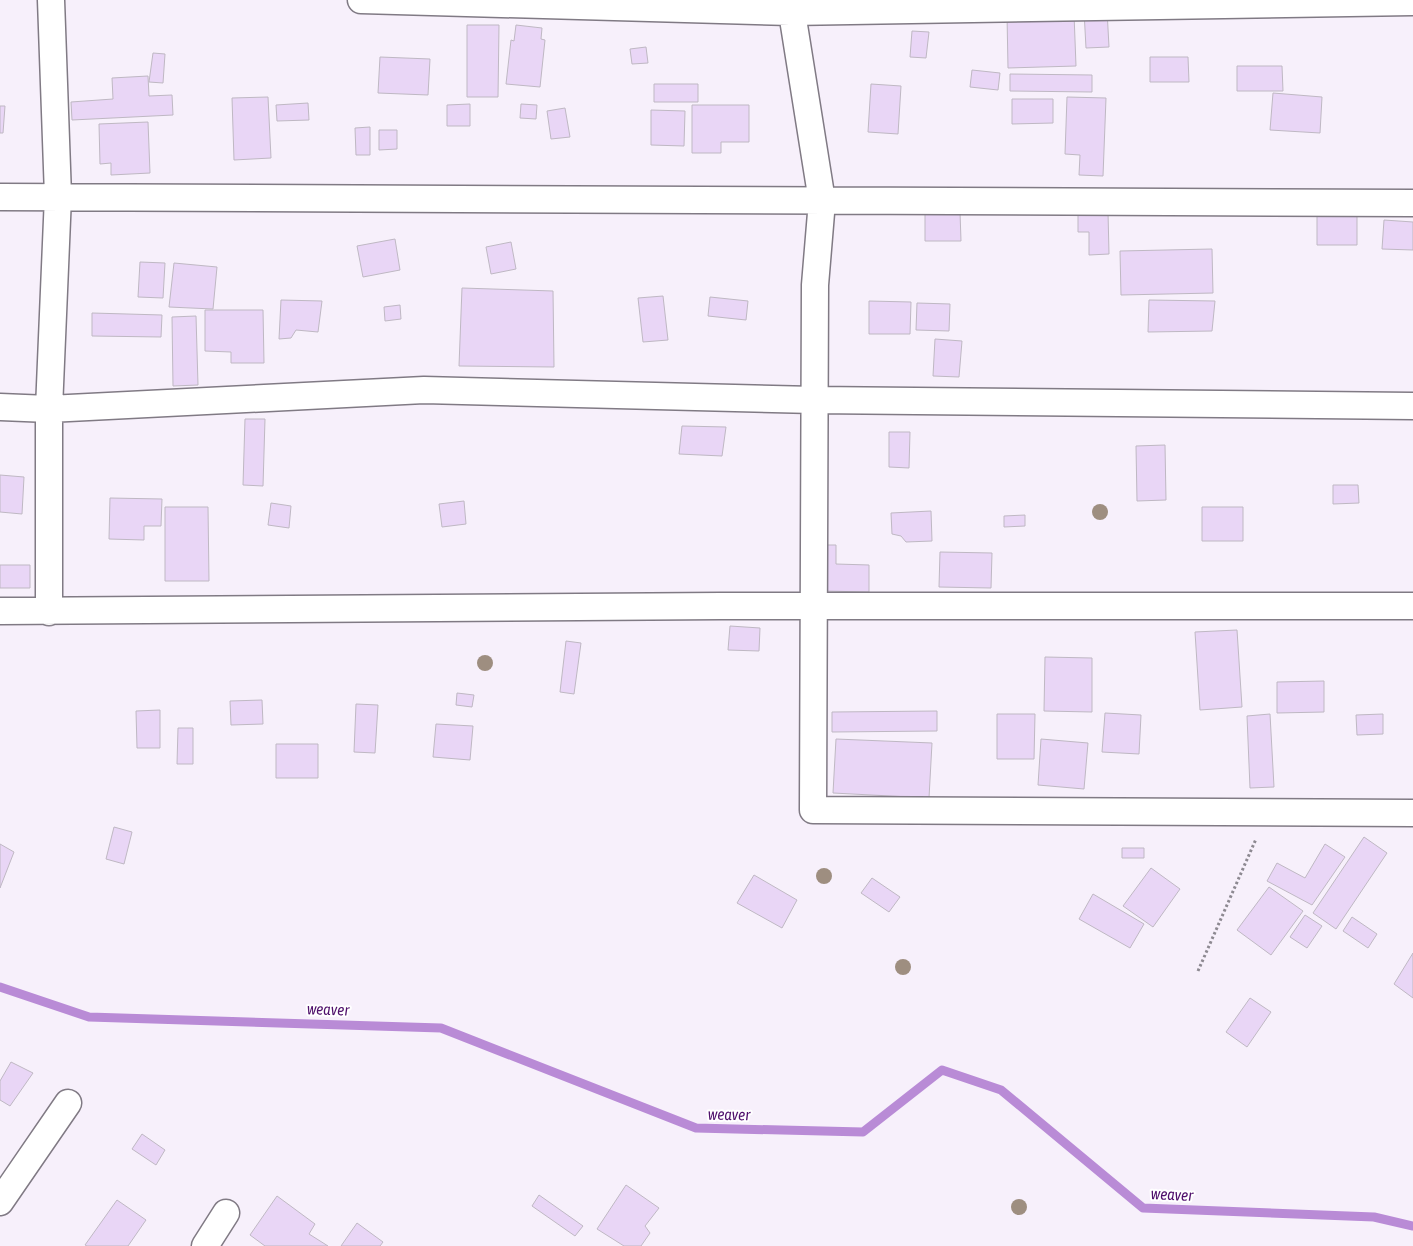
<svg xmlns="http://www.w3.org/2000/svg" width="1413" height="1246" viewBox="0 0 1413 1246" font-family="'Asap Condensed',sans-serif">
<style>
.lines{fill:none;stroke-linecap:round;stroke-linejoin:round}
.stream{stroke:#b98bd6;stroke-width:9}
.building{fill:#e9d6f6;stroke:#bfb8c3}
.minor-casing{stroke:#807a84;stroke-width:29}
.path{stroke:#8d8991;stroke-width:3;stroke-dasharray:2.5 2.5;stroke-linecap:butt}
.minor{stroke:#fff;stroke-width:26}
.tree{fill:#9e8e80}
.labels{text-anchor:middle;stroke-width:4;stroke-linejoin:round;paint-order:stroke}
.water-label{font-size:16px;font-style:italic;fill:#4f106b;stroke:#fff}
</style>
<rect width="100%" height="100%" fill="#f7f0fb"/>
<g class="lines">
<path class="stream" d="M0 987 89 1017 441 1028 696 1128 863 1132 942 1070 1001 1090 1143 1208 1374 1217 1413 1226"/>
</g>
<path class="building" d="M1107 10 1109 47 1086 48 1084 11Z
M1074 14 1076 66 1008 68 1007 15Z
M467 25H499L498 97H467Z
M516 25 542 28 541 39 545 40 540 87 506 84 511 40 514 41Z
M912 31 929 32 926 58 910 57Z
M646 47 648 63 632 64 630 49Z
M153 53 165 54 163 83 149 82Z
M380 57 430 59 428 95 378 93Z
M1150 57H1188L1189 82H1150Z
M1237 66H1282L1283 91H1237Z
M972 70 1000 73 998 90 970 87Z
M1010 74 1092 75V92L1010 91Z
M148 76 149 96 172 95 173 115 72 120 71 102 113 99 112 78Z
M654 84H698V102H654Z
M871 84 901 86 898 134 868 132Z
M1273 93 1322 97 1320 133 1270 130Z
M268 97 271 158 234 160 232 98Z
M1067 97 1106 98 1103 176 1079 175 1080 155 1065 154Z
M1012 99H1053V123L1012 124Z
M308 103 309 120 277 121 276 105Z
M470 104V126H447V105Z
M521 104 537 105 536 119 520 118Z
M692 105H749V142H721V153H692Z
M0 106H5L3 133H0Z
M565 108 570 137 551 139 547 111Z
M651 110 685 111 684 146 651 145Z
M148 122 150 173 111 175V163L100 164 99 124Z
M370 127V155H356L355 128Z
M379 130H397V149L379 150Z
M1317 211 1357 212V245H1317Z
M960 212 961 241H925V213Z
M1108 212 1109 254 1089 255V232H1078V213Z
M1384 220 1413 222V250L1382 249Z
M395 239 400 270 363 277 357 246Z
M511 242 516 269 491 274 486 247Z
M1212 249 1213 293 1121 295 1120 251Z
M140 262 165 263 163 298 138 297Z
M174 263 217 267 213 309 169 307Z
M462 288 553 291 554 367 459 366Z
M663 296 668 340 643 342 638 298Z
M710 297 748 301 746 320 708 316Z
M281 300 322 301 318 332 296 330 291 338 279 339Z
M1149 300 1215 301 1212 331 1148 332Z
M869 301 911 302 910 334H869Z
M917 303 950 304 949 331 916 330Z
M400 305 401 319 385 321 384 307Z
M205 310H263L264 363H231V352L205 351Z
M92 313 162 315 161 337 92 336Z
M196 316 198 385 173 386 172 317Z
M935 339 962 341 959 377 933 376Z
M245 419H265L263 486 243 485Z
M682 426 726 427 722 456 679 454Z
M889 432H910L909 468 889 467Z
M1165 445 1166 500 1137 501 1136 446Z
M0 475 24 477 22 514 0 512Z
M1333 485H1358L1359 503 1333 504Z
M110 498 162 499 161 526H144V540L109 539Z
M464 501 466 524 442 527 439 504Z
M271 503 291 506 289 528 268 525Z
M165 507H208L209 581H165Z
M1202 507H1243V541H1202Z
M931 511 932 541 906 542 901 536 892 534 891 513Z
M1025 515V526L1004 527V516Z
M822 545H836V564L869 565V592L822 591Z
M940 552 992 553 991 588 939 587Z
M0 565H30V588H0Z
M730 626 760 628 759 651 728 650Z
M1237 630 1242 707 1200 710 1195 632Z
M566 641 581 643 574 694 560 692Z
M1045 657 1092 658V712L1044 711Z
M1324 681V712L1277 713V682Z
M457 693 474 695 472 707 456 705Z
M262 700 263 724 231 725 230 701Z
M356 704 378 705 375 753 354 752Z
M160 710V748H137L136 711Z
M937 711V731L832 732V712Z
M1105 713 1141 715 1139 754 1102 752Z
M997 714H1035L1034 759H997Z
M1270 714 1274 787 1250 788 1247 716Z
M1383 714V734L1357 735 1356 715Z
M436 724 473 726 470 760 433 757Z
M178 728H193V764H177Z
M836 739 932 743 929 798 833 793Z
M1041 739 1088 743 1084 789 1038 785Z
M276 744H318V778H276Z
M114 827 132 832 124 864 106 859Z
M1364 837 1387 853 1336 929 1313 913Z
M0 844 14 852 0 888Z
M1325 844 1345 857 1312 905 1267 881 1277 863 1305 878Z
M1122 848H1144V858H1122Z
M1151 868 1180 889 1153 927 1123 906Z
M754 875 797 900 782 928 737 903Z
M872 878 900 897 889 912 861 893Z
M1269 887 1303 911 1271 955 1237 930Z
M1093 894 1144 924 1130 948 1079 919Z
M1305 915 1322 926 1307 948 1290 937Z
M1352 917 1377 934 1368 948 1343 931Z
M1413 953V998L1394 984Z
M1250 998 1271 1012 1247 1047 1226 1032Z
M11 1062 33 1073 10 1106 0 1100V1081Z
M142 1134 165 1150 156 1165 132 1149Z
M626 1185 659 1208 645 1226 650 1233 641 1246H624L597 1229Z
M539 1195 583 1226 575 1236 532 1206Z
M277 1196 315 1224 309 1234 328 1246H265L250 1235Z
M117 1200 146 1220 128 1246H87L85 1245Z
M357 1223 383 1242 380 1246H341Z"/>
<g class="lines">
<g class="minor-casing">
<path id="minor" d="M361 0 790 12 1413 2
M790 0 822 201 815 285 813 810 1413 813
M0 197 1413 203
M0 407 49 409 424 390 814 400 1413 406
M0 611 721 606H1413
M49 612V409L58 196 51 0
M0 1202 68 1103
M205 1246 226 1213"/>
</g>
<path class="path" d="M1198 971 1256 839"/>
<use href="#minor" class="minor"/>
</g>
<g class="tree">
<circle cx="1100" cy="512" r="8"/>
<circle cx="485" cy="663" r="8"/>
<circle cx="824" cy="876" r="8"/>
<circle cx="903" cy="967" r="8"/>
<circle cx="1019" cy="1207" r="8"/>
</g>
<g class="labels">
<g class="water-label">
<text transform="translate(328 1009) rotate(2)" y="6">weaver</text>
<text transform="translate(729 1114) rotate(1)" y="6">weaver</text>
<text transform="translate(1172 1194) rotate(3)" y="6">weaver</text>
</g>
</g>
</svg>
